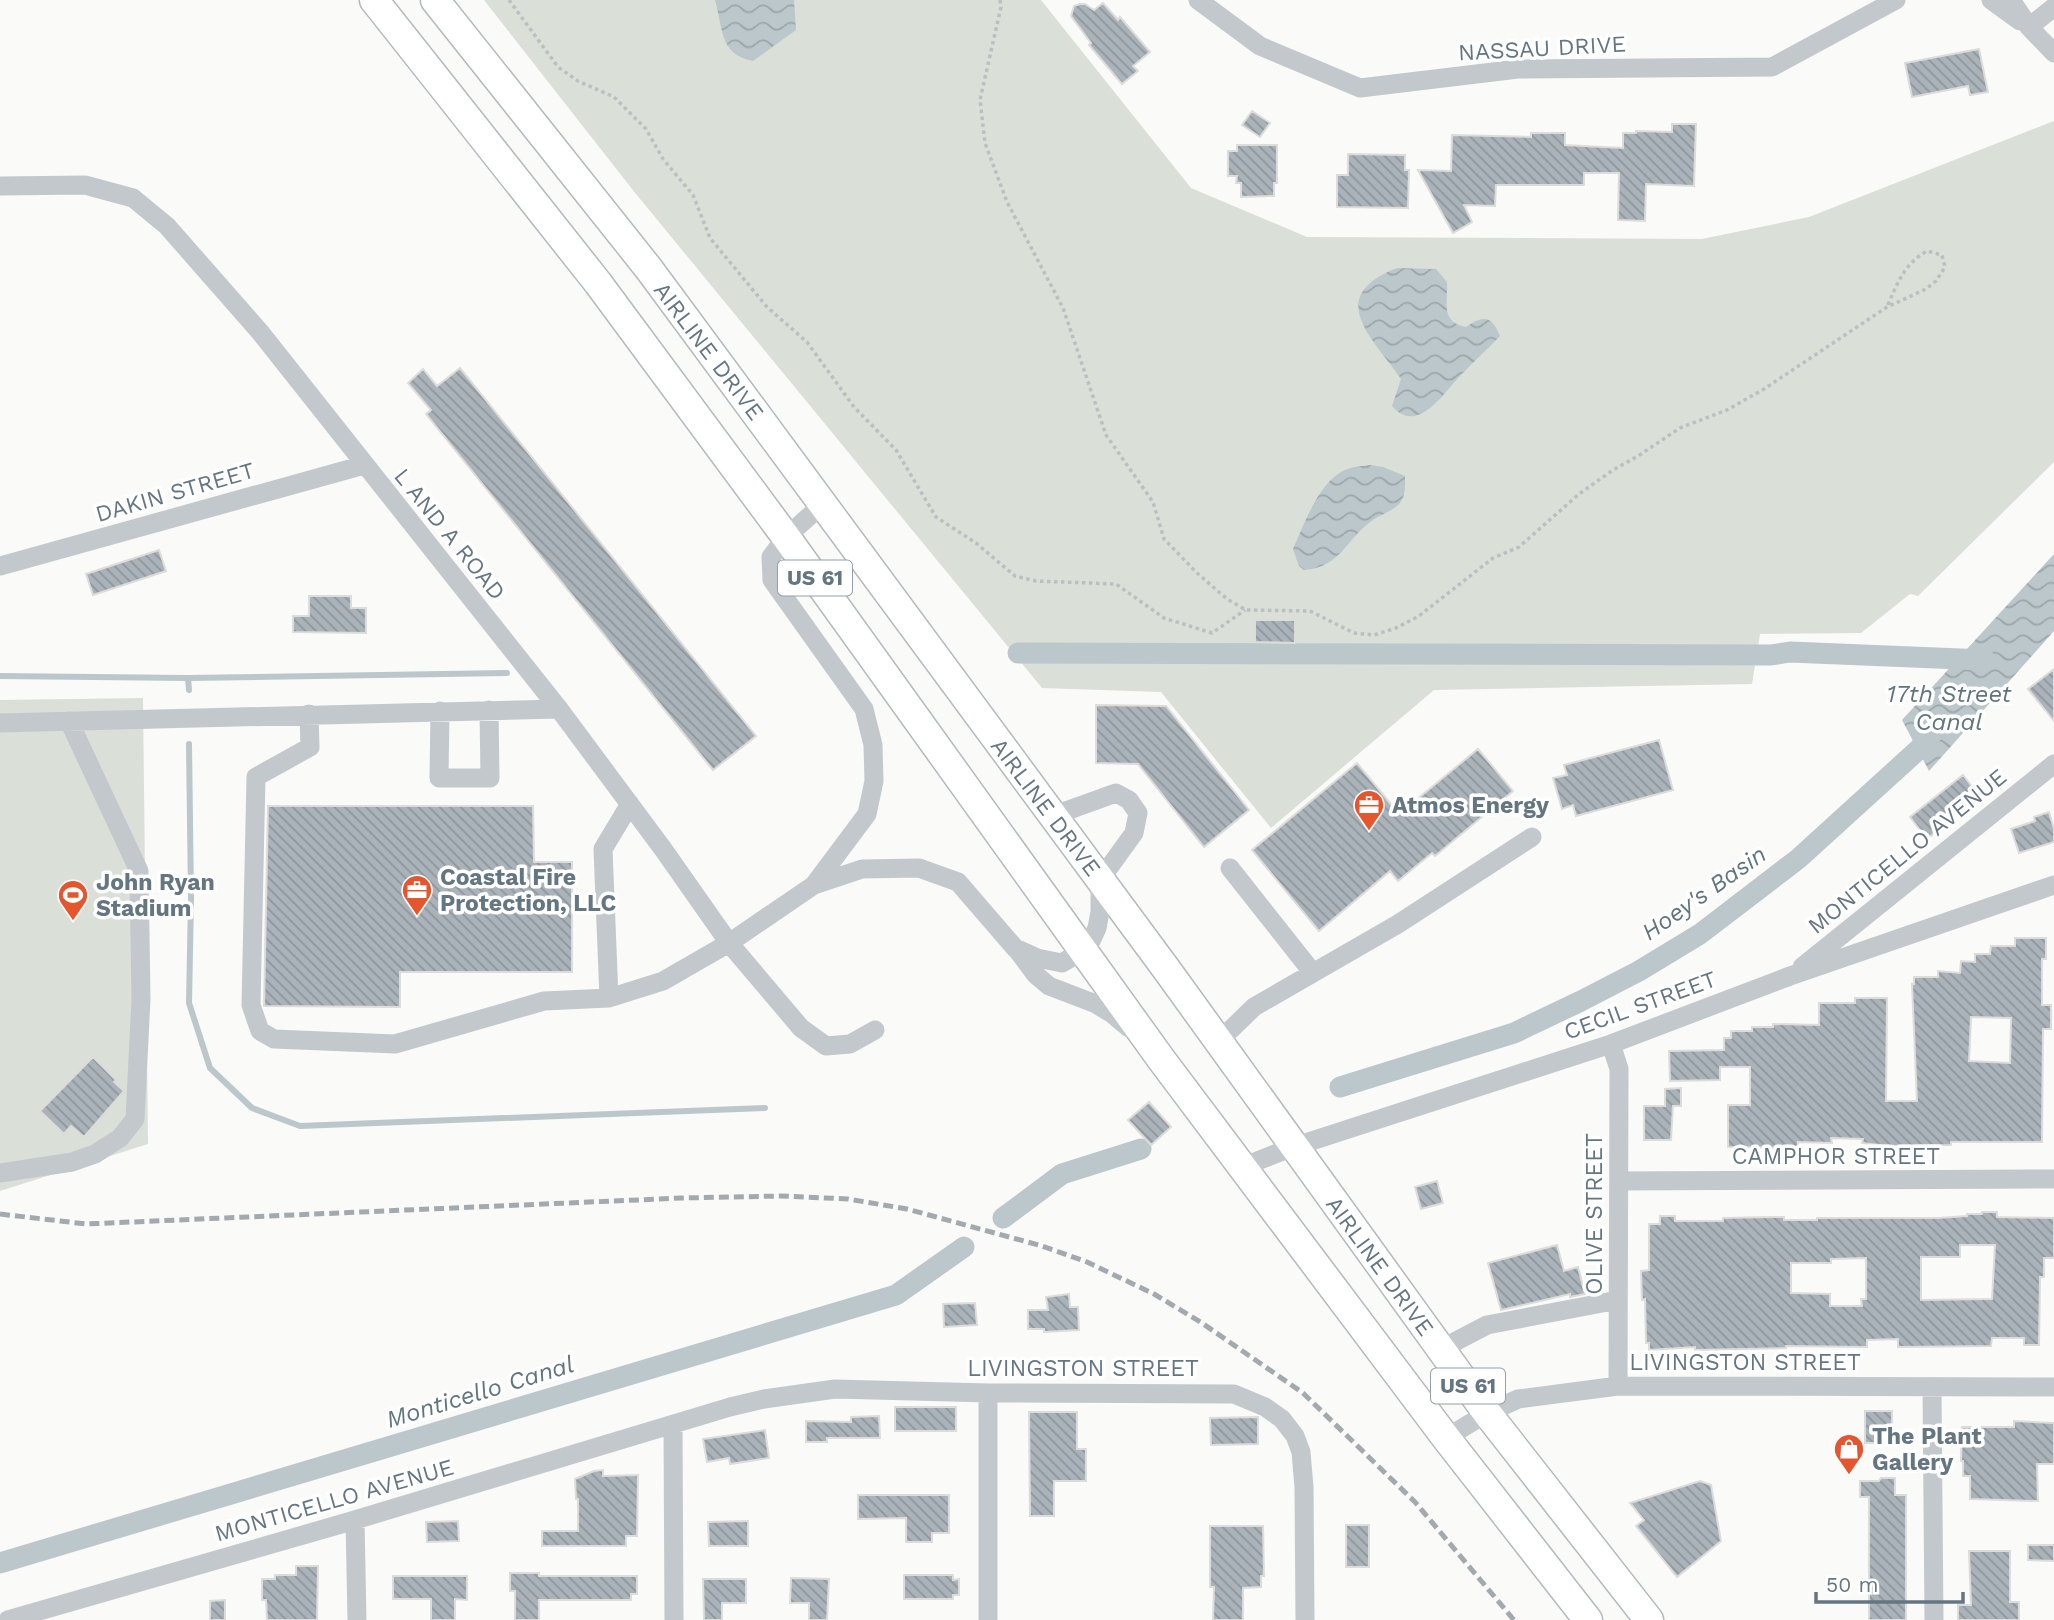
<svg xmlns="http://www.w3.org/2000/svg" width="2054" height="1620" viewBox="0 0 2054 1620" font-family="'Work Sans',sans-serif">
<style>
.green{fill:#dadfd7}
.water{fill:url(#water-waves)}
.lines{fill:none;stroke-linecap:round;stroke-linejoin:round}
.stream{stroke:#bbc7cb;stroke-width:6}
.canal{stroke:#bbc7cb;stroke-width:21}
.building{fill:url(#building-back-hatch);stroke:#dcdcda;stroke-width:2;fill-rule:evenodd}
.highway-casing{stroke:#b4b9bd;stroke-width:31}
.path{stroke:#bbbfc2;stroke-width:3.5;stroke-dasharray:3.5 3.5;stroke-linecap:butt}
.minor{stroke:#c3c8cc;stroke-width:19}
.highway{stroke:#fff;stroke-width:28}
.rail{stroke:#a2aab0;stroke-width:5;stroke-dasharray:10 5;stroke-linecap:butt}
.labels{text-anchor:middle;stroke-width:7;stroke-linejoin:round;paint-order:stroke}
.shield{fill:#fff;stroke:#939fa8;stroke-width:2}
.shield-label{font-size:21px;font-weight:bold;fill:#657683}
.street-label{font-size:23px;fill:#657683;stroke:#fff}
.poi-label{font-size:23px;font-weight:bold;fill:#657683;stroke:#fff;text-anchor:start}
.water-label{font-size:24px;font-style:italic;fill:#60757c;stroke:#fff}
</style>
<defs>
<pattern id="water-waves" width="16" height="10" patternUnits="userSpaceOnUse" patternTransform="scale(1.75)"><rect width="16" height="10" fill="#bbc7cb"/><path d="M0 5q4-4 8 0t8 0" fill="none" stroke="#9ca6aa"/></pattern>
<pattern id="building-back-hatch" width="6" height="6" patternUnits="userSpaceOnUse" patternTransform="scale(1.75)"><rect width="6" height="6" fill="#aab3b9"/><path d="M-1 5l2 2M0 0l6 6M5-1l2 2" fill="none" stroke="#8e969c"/></pattern>
</defs>
<rect width="100%" height="100%" fill="#fafaf8"/>
<path class="green" d="M484 0H1041L1191 188 1307 237 1702 239 1809 217 2054 121V462L1918 596 1910 594 1861 633 1760 634 1752 684 1434 690 1271 828 1161 692 1042 688 636 194Z
M143 698 148 1144 0 1191V700Z"/>
<path class="water" d="M715 0H794L796 30 753 61C719 55 723 27 715 0Z
M1397 268 1436 269 1447 282C1448 304 1440 321 1466 327 1483 315 1492 315 1500 336 1487 350 1473 362 1460 376 1444 392 1418 436 1392 406L1401 379C1373 338 1323 297 1397 268Z
M1370 465 1383 467 1405 476C1405 486 1406 495 1400 503 1393 511 1382 514 1373 520 1345 539 1342 567 1304 570L1299 566 1293 549C1304 524 1321 477 1348 469 1355 466 1363 466 1370 465Z
M2054 554V631L1929 771 1902 720Z"/>
<g class="lines">
<path class="stream" d="M0 676 188 678 507 673
M188 678 189 690
M189 744 191 899 189 1003 210 1068 252 1108 300 1126 765 1108"/>
<path class="canal" d="M1018 653 1771 655 1790 652 1985 660
M1340 1087 1514 1033 1581 1001 1639 971 1700 934 1798 859 1919 749 1937 728
M1003 1218 1062 1174 1141 1149
M0 1563 896 1295 964 1247"/>
</g>
<path class="building" d="M1103 3 1118 20 1120 17 1150 52 1133 66 1138 71 1122 84 1089 45 1091 43 1071 16 1074 6 1080 4H1085L1094 10Z
M1979 49 1988 92 1970 95 1968 86 1912 97 1905 63Z
M1252 111 1270 123 1260 137 1242 125Z
M1672 124H1696L1694 186 1646 184 1645 221 1618 220 1619 173H1584V185H1496L1495 206 1464 205 1472 222 1453 233 1418 170 1451 171 1452 135 1531 137V133H1565V145L1623 148V133H1636V131L1672 132Z
M1237 145H1277V183H1274V196L1241 197V183H1236L1237 176H1228V151H1237Z
M1348 154 1405 155V170H1409L1408 208 1337 207V175H1348Z
M460 368 756 736 713 770 426 414 431 410 408 383 423 369 437 386Z
M159 550 166 571 93 595 86 574Z
M309 596H351V608H366V633L293 632V616H309Z
M1255 620H1295V643L1255 642Z
M2054 669V721L2028 689Z
M1096 705 1166 706 1249 810 1204 847 1138 764 1096 763Z
M1659 740 1673 790 1576 816 1573 805 1562 809 1553 778 1567 775 1564 765Z
M1478 749 1513 791 1435 856 1432 853 1398 881 1390 871 1319 931 1252 850 1357 763 1399 814Z
M1963 775 1980 797 1927 839 1910 817Z
M268 806H533L534 862H572V972H400V1007L264 1006Z
M2049 812 2054 829V842L2019 853 2011 829 2035 821 2034 817Z
M2015 938H2046V959H2042V1005H2051V1029H2043L2042 1142H1951V1145L1889 1146 1862 1143 1863 1139 1831 1138 1832 1143 1798 1142V1148L1728 1147V1105H1750V1067H1720V1080L1670 1081 1669 1051 1724 1050V1038H1731V1031H1752V1027H1773V1024L1819 1025V1003H1855V998H1887L1886 1101H1917L1912 984H1914V977H1938V971L1960 973 1961 961 1975 962V954H1990L1991 946H2015ZM1971 1017 2011 1018 2010 1063 1969 1061Z
M93 1057 116 1080 114 1082 124 1091 84 1137 71 1126 64 1134 40 1111Z
M1681 1088V1106H1673L1671 1140H1644V1106H1665V1089Z
M1149 1102 1171 1127 1151 1145 1128 1120Z
M1437 1181 1443 1203 1421 1209 1415 1187Z
M1982 1212H1997V1217L2054 1218V1258H2044V1277H2040L2039 1345H2024V1338H1992L1991 1346 1898 1347V1339L1867 1340V1347L1786 1346V1348L1695 1350V1347L1649 1350V1343H1646L1645 1299 1642 1300 1641 1271 1649 1270V1224H1660V1216H1675V1221H1723V1218L1773 1217H1784V1220H1817V1218H1938L1967 1216V1214H1982ZM1960 1245H1995L1992 1299 1921 1300V1257H1960ZM1866 1258V1299H1861L1862 1306H1830V1294L1791 1293V1263H1831V1259Z
M1557 1245 1564 1271 1578 1267 1585 1294 1570 1297V1294L1501 1310 1488 1263Z
M1069 1294 1070 1307H1078L1079 1330 1044 1332V1329H1028V1310H1048L1046 1297Z
M975 1303 977 1325 944 1327 943 1304Z
M895 1407H956V1431H895Z
M1865 1411H1892V1443H1865Z
M1029 1412H1077V1449H1086V1481H1054V1516H1030Z
M879 1416 880 1438H827V1442H806V1421L851 1422V1417Z
M1258 1417V1444L1211 1445 1210 1418Z
M2014 1421 2054 1423V1464H2037L2038 1501 1970 1499V1476H1963V1461H1961L1962 1427H2014Z
M765 1430 769 1458 730 1464 729 1458 707 1462 703 1439Z
M603 1470V1476L638 1475 637 1536H626V1546H542V1531H578V1499H576L575 1479 594 1471Z
M1881 1478H1895V1495H1906V1620H1869V1497H1860V1481H1879Z
M1700 1481 1711 1485 1721 1541 1677 1577 1636 1526 1644 1520 1630 1503Z
M858 1495H949V1533H932V1542H906V1518L858 1519Z
M458 1521 459 1541 427 1542 426 1522Z
M748 1521V1546H709L708 1522Z
M1346 1525H1369V1567H1346Z
M1210 1526H1263L1264 1576H1261V1587L1243 1588V1620H1213L1214 1587H1210Z
M2028 1545H2054V1561L2028 1560Z
M1969 1551H2010V1602H2019V1620H1958V1605H1971Z
M296 1566H318L317 1620H267L266 1600H262V1579H275V1575H296Z
M510 1573H539V1576H637V1594H631V1600H539V1620H515V1591H510Z
M904 1575H953V1580L959 1579V1595H953V1599H904Z
M393 1576H467V1600L455 1599V1620H431V1599H393Z
M791 1578 829 1579 827 1620H809V1603H790Z
M703 1579H746V1603H722V1620H704Z
M225 1600V1620H210V1601Z"/>
<g class="lines">
<g class="highway-casing">
<path id="highway" d="M374 0 598 283 786 537 1161 1059 1446 1438 1588 1620
M435 0 649 269 1167 970 1487 1413 1649 1620"/>
</g>
<path class="path" d="M509 0 558 67 578 81 614 97 646 129 663 159 693 195 710 238 767 307 807 342 854 407 896 450 936 517 976 543 1015 576 1036 581 1116 584 1164 618 1212 633 1245 610
M1000 0 1001 7 980 100 985 143 1007 202 1063 308 1106 435 1153 502 1164 539 1197 573 1227 599 1246 610 1310 611 1354 633 1374 635 1396 628 1419 616 1493 558 1519 547 1579 494 1613 470 1638 456 1680 428 1727 410 1764 389 1887 307 1926 289 1936 281 1945 267 1942 255 1927 251C1904 264 1897 284 1887 307"/>
<path class="minor" d="M1198 0 1260 46 1360 88 1518 69 1772 67 1896 0
M1991 0 2020 21
M2011 0 2029 27 2054 53
M2029 27 2054 7
M0 186 85 185 133 198 167 226 260 332 559 709 663 849 729 943 814 885 862 869 919 868 958 882 1015 948 1037 958 1062 963 1082 951 1091 941 1097 928 1100 912V880L1134 833 1138 813 1129 800 1116 793 1052 816
M0 566 364 465
M440 711 439 778H490L489 710
M309 714 310 747 256 777 251 1005 260 1031 274 1039 395 1044 544 1001 609 998
M0 723 559 709
M630 804 603 849 609 998 663 981 729 943 801 1028 826 1046 850 1044 875 1030
M1230 868 1313 973
M814 885 867 814 874 781 873 745 864 709 772 580 771 557 786 537 823 504
M1018 951 1036 975 1049 986 1096 1004 1111 1013 1129 1028
M1802 967 2054 764
M1218 1042 1254 1007 1398 924 1532 837
M1611 1044 1619 1069 1618 1386
M1242 1167 1293 1147 1611 1044 1790 976 2054 885
M0 1173 72 1162 95 1154 120 1138 135 1119 141 999 139 871 69 721
M1619 1181 2054 1179
M1441 1349 1487 1325 1618 1300
M1932 1388 1934 1620
M988 1393V1620
M673 1424 674 1620
M1446 1438 1487 1413 1518 1399 1618 1386 2054 1387
M355 1520 357 1620
M8 1620 355 1520 730 1407 764 1399 835 1389 988 1393 1234 1394 1265 1407 1282 1419 1295 1436 1301 1452 1304 1487 1305 1620"/>
<use href="#highway" class="highway"/>
<path class="rail" d="M0 1214 86 1224 682 1198 781 1196 848 1199 907 1209 1042 1246 1087 1262 1154 1294 1202 1323 1303 1393 1415 1502 1514 1620"/>
</g>
<defs>
<g id="office-pin" transform="scale(1.575)"><path d="M0 17L-7.5 6A9.5 9.5 0 1 1 7.5 6Z" fill="#e4572e" stroke="#fff"/><path d="M-6-3h4V-5.5h4V-3h4V5H-6ZM-1-4.5V-3h2v-1.5ZM-6 0V1H6V0Z" fill="#fff"/></g>
<g id="stadium-pin" transform="scale(1.575)"><path d="M0 17L-7.5 6A9.5 9.5 0 1 1 7.5 6Z" fill="#e4572e" stroke="#fff"/><path d="M0-5a6.5 5 0 1 0 0 10a6.5 5 0 1 0 0-10ZM-3.5-1.8h7v3.6h-7Z" fill="#fff"/></g>
<g id="shop-pin" transform="scale(1.575)"><path d="M0 17L-7.5 6A9.5 9.5 0 1 1 7.5 6Z" fill="#e4572e" stroke="#fff"/><path d="M-5-2.5h2.3a2.7 3.5 0 0 1 5.4 0H5L5.5 6h-11ZM-1.5-2.5h3a1.5 2.3 0 0 0-3 0Z" fill="#fff"/></g>
</defs>
<g fill-rule="evenodd">
<use href="#office-pin" x="1369" y="805"/>
<use href="#office-pin" x="417" y="890"/>
<use href="#stadium-pin" x="73" y="895"/>
<use href="#shop-pin" x="1849" y="1449"/>
</g>
<g class="labels">
<g class="shield">
<rect x="778" y="560.5" width="74" height="35" rx="5"/>
<rect x="1431" y="1368.5" width="74" height="35" rx="5"/>
</g>
<g class="shield-label">
<text x="815" y="585">US 61</text>
<text x="1468" y="1393">US 61</text>
</g>
<g class="street-label">
<text transform="translate(1542 48) rotate(-3)" y="8">NASSAU DRIVE</text>
<text transform="translate(709 351) rotate(53)" y="8">AIRLINE DRIVE</text>
<text transform="translate(175 492) rotate(-16)" y="8">DAKIN STREET</text>
<text transform="translate(450 534) rotate(51)" y="8">L AND A ROAD</text>
<text transform="translate(1046 807) rotate(53)" y="8">AIRLINE DRIVE</text>
<text transform="translate(1907 851) rotate(-39)" y="8">MONTICELLO AVENUE</text>
<text transform="translate(1640 1005) rotate(-20)" y="8">CECIL STREET</text>
<text x="1836" y="1164">CAMPHOR STREET</text>
<text transform="translate(1594 1214) rotate(-90)" y="8">OLIVE STREET</text>
<text transform="translate(1380 1266) rotate(54)" y="8">AIRLINE DRIVE</text>
<text x="1745" y="1370">LIVINGSTON STREET</text>
<text x="1083" y="1376">LIVINGSTON STREET</text>
<text transform="translate(334 1500) rotate(-16)" y="8">MONTICELLO AVENUE</text>
</g>
<g class="poi-label">
<text x="1392" y="813">Atmos Energy</text>
<text x="440" y="885">Coastal Fire<tspan x="440" dy="26">Protection, LLC</tspan></text>
<text x="96" y="890">John Ryan<tspan x="96" dy="26">Stadium</tspan></text>
<text x="1872" y="1444">The Plant<tspan x="1872" dy="26">Gallery</tspan></text>
</g>
<g class="water-label">
<text x="1949" y="702">17th Street<tspan x="1949" dy="28">Canal</tspan></text>
<text transform="translate(1704 893) rotate(-35)" y="8">Hoey's Basin</text>
<text transform="translate(480 1392) rotate(-17)" y="8">Monticello Canal</text>
</g>
</g>
<path d="M1816 1592v10h147v-10" fill="none" stroke="#657683" stroke-width="3.5"/>
<text x="1826" y="1592" font-size="21" fill="#657683" stroke="#ffffff" stroke-width="5" paint-order="stroke">50 m</text>
</svg>
